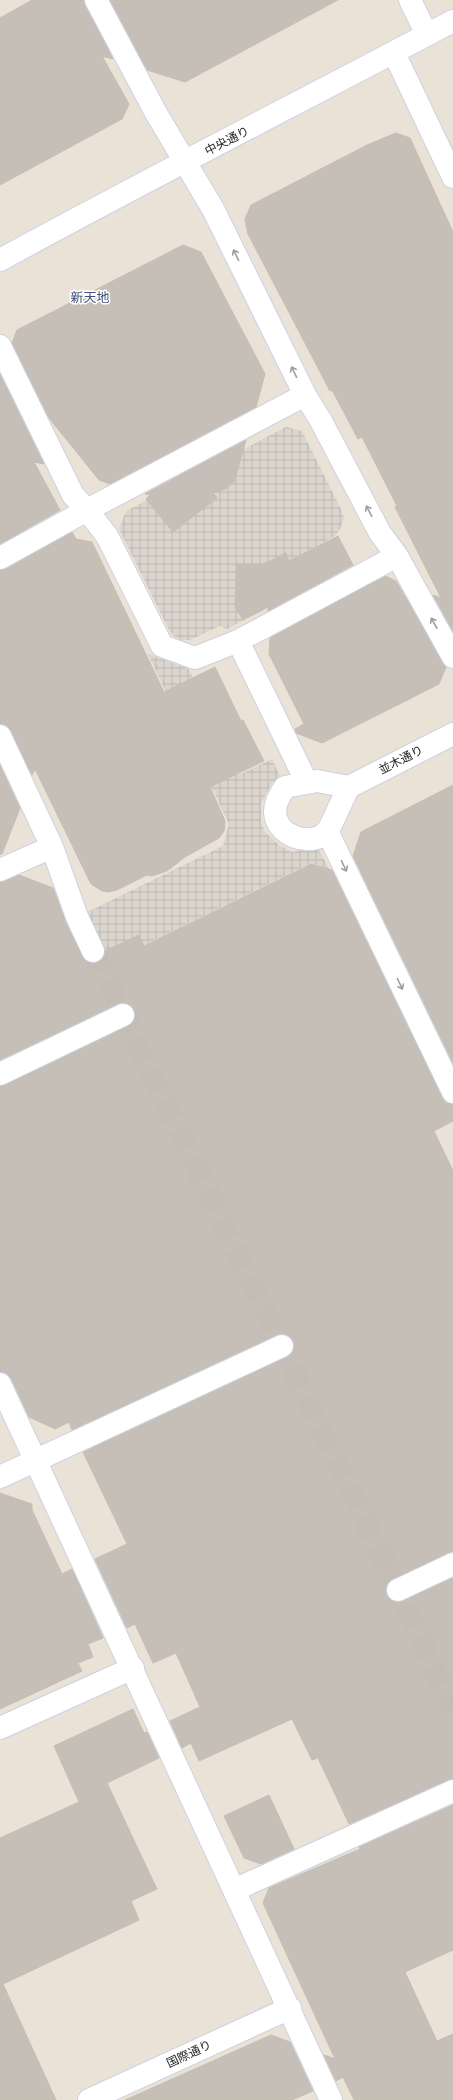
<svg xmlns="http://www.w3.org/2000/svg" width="453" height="2100" viewBox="0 0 453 2100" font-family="Jost,'Noto Sans JP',sans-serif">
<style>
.plaza{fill:url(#plaza-grid)}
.building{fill:#c6bfb7;stroke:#c6beb1}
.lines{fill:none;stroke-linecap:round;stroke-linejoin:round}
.pedestrian-tunnel{stroke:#c4bdb4;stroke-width:22;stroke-dasharray:22 11;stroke-linecap:butt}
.pedestrian-casing{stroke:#ccd1e2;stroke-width:24}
.minor-casing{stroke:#ccd1e2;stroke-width:24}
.tertiary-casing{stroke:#ccd1e2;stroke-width:24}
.pedestrian{stroke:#fff;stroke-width:22}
.minor{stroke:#fff;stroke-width:22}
.tertiary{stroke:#fff;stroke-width:22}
.oneway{stroke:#9e9e9e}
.labels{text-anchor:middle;stroke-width:3;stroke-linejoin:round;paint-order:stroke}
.street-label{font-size:12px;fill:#272727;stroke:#fff}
.neighbourhood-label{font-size:13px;fill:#45507a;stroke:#fff}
</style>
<defs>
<pattern id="plaza-grid" width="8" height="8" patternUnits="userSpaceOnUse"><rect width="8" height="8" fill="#dbd5ce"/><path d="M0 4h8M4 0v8" fill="none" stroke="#bcb7b1"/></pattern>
</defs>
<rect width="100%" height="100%" fill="#ebe2d7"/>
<path class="plaza" d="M286 427 302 431 342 511 344 519 340 529 335 536 288 562 292 595 227 629 220 626 190 640H181L174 636 169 630 119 529 126 511Z
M148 654 189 669 239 775 272 759 280 776 272 783 261 803V823L265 832 279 845 292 852 314 848 319 850 329 869 311 863 126 954 93 951 77 917 223 846 229 824Z"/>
<path class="building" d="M32 0H84L113 59 102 56 129 104 122 119 0 185V18Z
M110 0H338L185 82 147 70Z
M396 133 410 138 453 232V631L433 595 441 598 395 507 397 506 362 437 358 439 332 390 330 391 248 234 245 219 251 205 367 145Z
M183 245 201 252 265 374 256 407 110 484 99 480 49 418 12 343 17 330Z
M0 374 44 464 34 462 60 510 0 544Z
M246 440 234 482 225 489 213 493 217 498 173 532 146 499 150 495 145 494Z
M72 532 76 539 92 542 164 692 215 667 241 721 243 720 264 761 210 787 225 821 224 831 219 838 185 857 167 871 152 876 147 875 117 890 109 892 102 891 91 884 35 769 32 775 11 731 7 726 0 724V570L6 569Z
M338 536 353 565 268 611V607L243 620 235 606 237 564 250 565 266 563 286 553 289 561Z
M385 576 396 581 446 667 439 684 322 743 296 733 295 729 304 724 269 654 270 638Z
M0 765 20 808 2 854H0Z
M453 785V1063L353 856 361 832Z
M311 864 332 870 442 1097 446 1103 453 1104V1121L434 1131 453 1171V1552L393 1579 388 1583 386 1589 387 1596 391 1600 397 1602 453 1578V1779L349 1824 318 1758 312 1760 292 1719 199 1761 191 1743 182 1748 170 1721 200 1707 176 1653 153 1663 135 1624 127 1628 95 1559 127 1544 83 1452 287 1357 292 1353 294 1347 293 1340 289 1336 283 1334 277 1335 72 1430 69 1422 55 1429 29 1417 11 1378 7 1374 0 1372V1086L128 1026 133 1022 135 1016 134 1009 130 1005 124 1003 118 1004 0 1060V882L19 875 53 888 66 922 82 956 86 961 92 963 98 962 103 958 105 951 139 935 144 946Z
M0 1493 32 1504V1510L62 1574 72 1569 103 1638 88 1644 93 1657 78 1663 82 1671 0 1709Z
M133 1709 144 1733 147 1732 159 1758 107 1783 157 1889 131 1901 139 1920 3 1984 56 2100H0V1838L79 1802 54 1746Z
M269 1795 294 1849 261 1864 244 1858 224 1816Z
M453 1805V1950L405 1972 437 2041 453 2034V2100H354L343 2077 336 2081 324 2055 335 2059 263 1903 269 1888 360 1849 359 1847Z
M271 2035 290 2042 313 2091 292 2100H125Z"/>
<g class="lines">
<path class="pedestrian-tunnel" d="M93 951 398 1590 453 1710"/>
<g class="pedestrian-casing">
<path id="pedestrian" d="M0 346 73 495 87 510 0 558
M0 736 52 847 77 917 93 951
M0 870 52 847"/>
</g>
<g class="minor-casing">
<path id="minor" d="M410 0 427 35
M394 53 453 177
M185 162 213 209 305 395 321 421 380 533 397 556 453 657
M238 641 195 658 162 646 107 536 87 510 305 395
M317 781 349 787C344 795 331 827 327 832 310 848 276 836 275 812 275 802 280 795 285 787Z
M307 783 238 641 397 556
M327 831 453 1092
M0 1074 123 1015
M0 1384 331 2100
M0 1477 282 1346
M398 1590 453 1564
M0 1728 133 1668
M234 1890 453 1791
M89 2100 290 2008"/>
</g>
<g class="tertiary-casing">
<path id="tertiary" d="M96 0 156 113 185 162
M0 260C150 178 302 101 453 21
M349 787 453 734"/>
</g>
<use href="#pedestrian" class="pedestrian"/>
<use href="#minor" class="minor"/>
<use href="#tertiary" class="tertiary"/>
</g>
<defs><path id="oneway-shaft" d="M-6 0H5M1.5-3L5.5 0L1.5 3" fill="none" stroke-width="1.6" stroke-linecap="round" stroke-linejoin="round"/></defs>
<g class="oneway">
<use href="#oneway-shaft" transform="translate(236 255) rotate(-116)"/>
<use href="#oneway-shaft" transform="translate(294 372) rotate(-116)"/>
<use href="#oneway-shaft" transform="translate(369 511) rotate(-118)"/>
<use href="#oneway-shaft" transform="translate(434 623) rotate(-119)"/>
<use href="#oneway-shaft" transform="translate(344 866) rotate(64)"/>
<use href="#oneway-shaft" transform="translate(400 984) rotate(64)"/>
</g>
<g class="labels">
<g class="street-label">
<text transform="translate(227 141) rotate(-27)" y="4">中央通り</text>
<text transform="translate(401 760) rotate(-27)" y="4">並木通り</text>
<text transform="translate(189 2054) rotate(-25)" y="4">国際通り</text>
</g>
<g class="neighbourhood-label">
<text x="90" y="302">新天地</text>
</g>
</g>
</svg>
